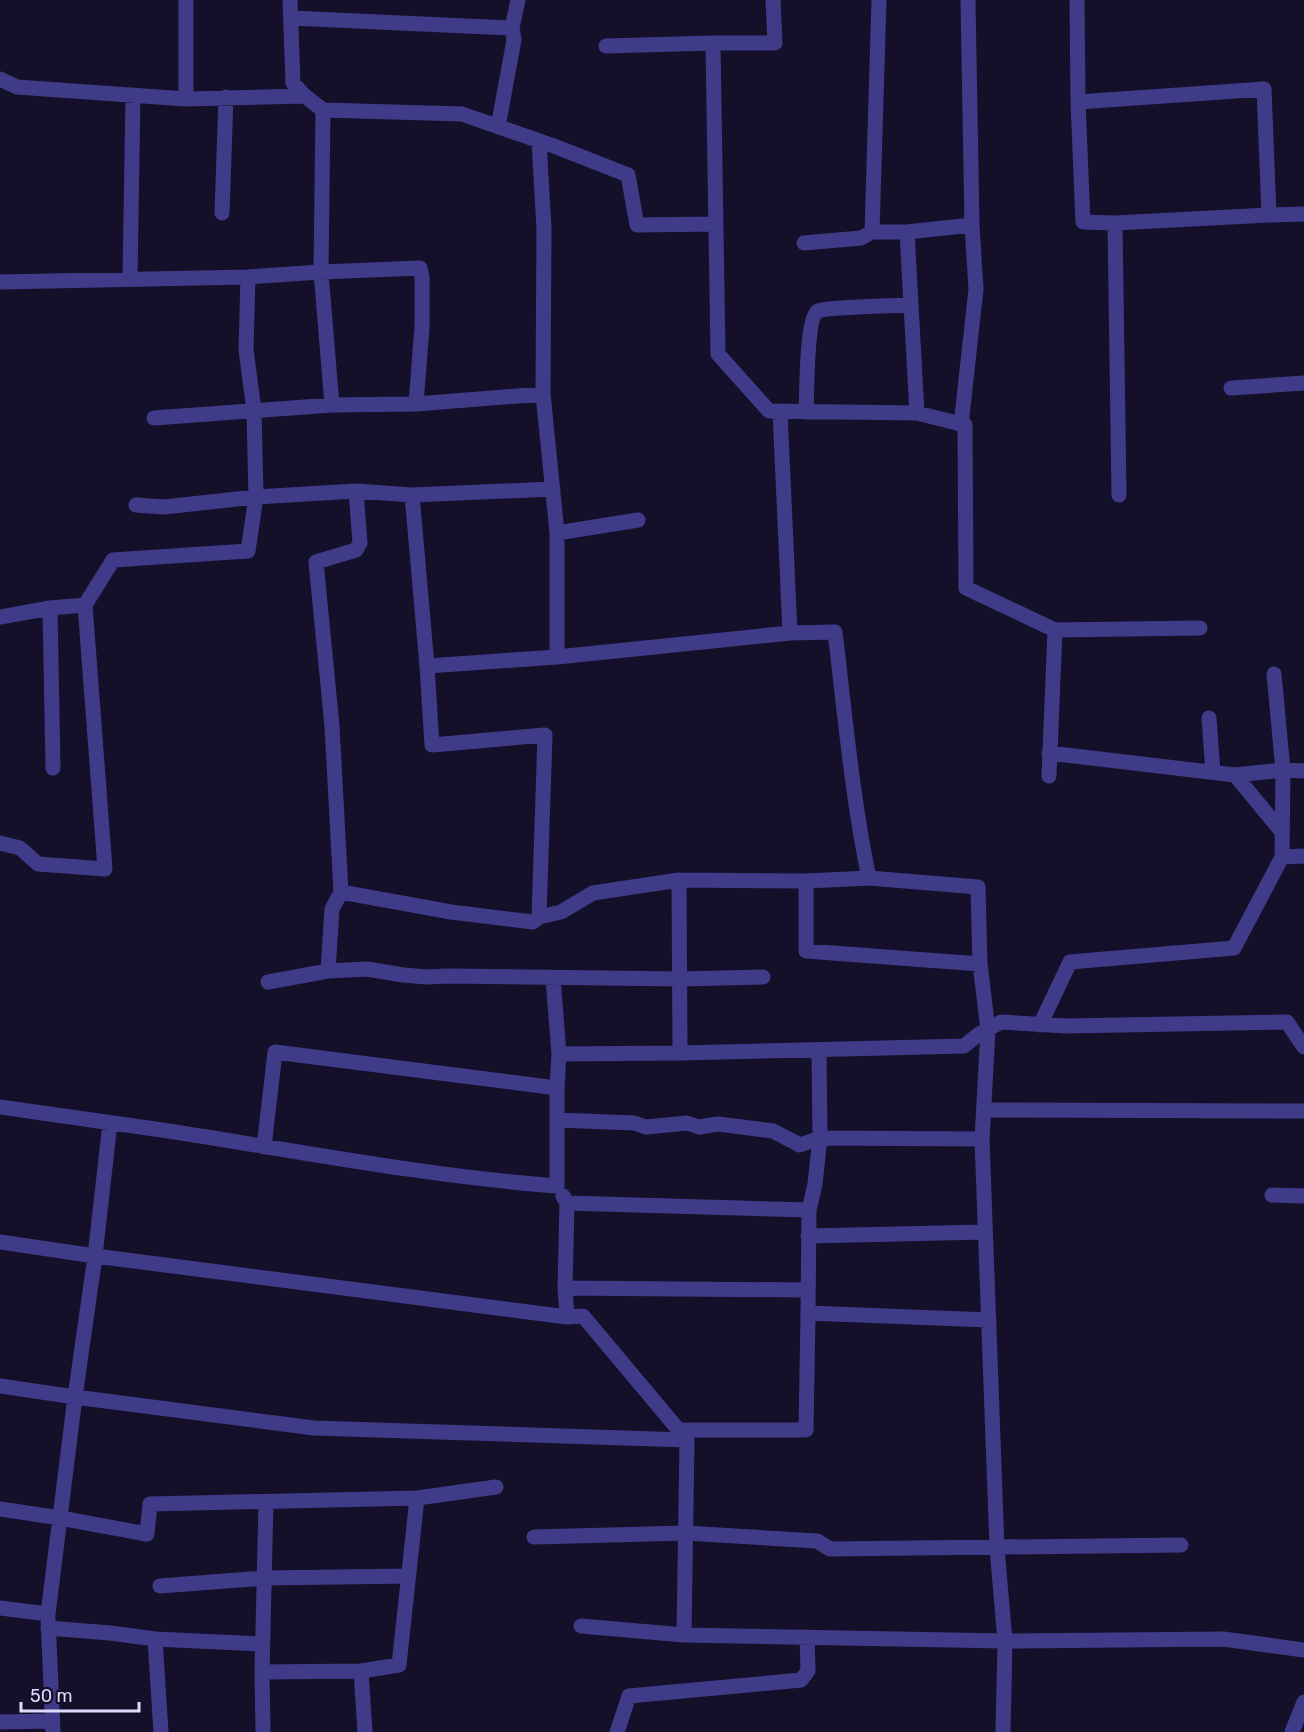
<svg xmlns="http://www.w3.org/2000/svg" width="1304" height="1732" viewBox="0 0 1304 1732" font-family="Rubik,sans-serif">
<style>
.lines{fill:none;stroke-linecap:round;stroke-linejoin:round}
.minor{stroke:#403b89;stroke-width:15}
</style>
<rect width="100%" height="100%" fill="#15102a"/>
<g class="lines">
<path class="minor" d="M186 0V99
M773 0 775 43H713L718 354 769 411 917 413 907 232 972 225 968 0
M1077 0 1078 102 1083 222 1115 223 1269 215 1264 89 1078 102
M291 18 512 28
M606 46 713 43
M0 79 17 87 186 99 305 96
M323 110 462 114 554 146 628 175 637 225 715 224
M498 127 514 40 512 28 518 0
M539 141 544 229 543 394 557 533V657L427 666 412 495 553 489
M222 213 226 97
M1269 215 1304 214
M1115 223 1119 495
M872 232 879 0
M804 243 861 238 872 232H907
M130 279 133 95
M0 282 248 277 321 272 323 110 305 96 293 83 290 0
M1231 388 1304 383
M332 405 321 272 420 268 422 277V327L416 404
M780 411 790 633
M806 412C807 396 806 318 818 311 827 307 896 306 911 305
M917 413 965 425 966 588 1055 630 1049 776
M154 418 332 405 416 404 543 394
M961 425 976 289 972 225
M356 491 360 543 356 550 316 562 332 726 341 892 451 912 533 922 539 917 545 735 432 745 427 666
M136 505 164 507 256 497 356 491 412 495
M557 533 638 520
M50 608 85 605 113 560 248 551 256 497 254 410 246 350 248 277
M0 617 50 608 53 768
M1055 630 1200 628
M557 657 790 633 835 632C845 714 852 797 869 878
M1209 718 1213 772
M1049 753 1235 775 1283 770 1304 771
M1235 775 1282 832
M0 843 20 848 38 864 105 869 85 605
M1282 857 1304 856
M679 880 806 881 869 878 978 887 980 964 806 951V881
M539 917 561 912 593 893 679 880 680 1053 559 1054 557 1088
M980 964 988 1030 982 1139 997 1548 1005 1641 1223 1639 1304 1650
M328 971 332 909 341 892
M553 978 559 1054
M268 982 328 971 367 969 403 975 427 977 447 976 681 979 763 977
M1040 1025 1070 962 1234 948 1282 857 1283 770 1274 674
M819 1051 820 1138 815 1184 809 1210 808 1313 989 1320
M680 1053 964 1046 979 1034 1001 1022 1066 1026 1287 1022 1304 1047
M0 1107C54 1115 108 1122 162 1130 293 1150 424 1176 557 1186V1088L275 1052 264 1147
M984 1110 1304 1111
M557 1120 634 1123 646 1127 687 1123 699 1127 718 1124 773 1131 800 1145 820 1138 982 1139
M1272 1195 1304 1196
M563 1196 567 1203 565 1288 567 1317
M567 1203 809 1210
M808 1236 985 1232
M0 1242 95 1256 567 1317 583 1316 687 1440 684 1635 1005 1641 1003 1732
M565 1288 808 1290
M0 1386 75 1397 95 1256 110 1123
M679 1430H806L808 1313
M417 1498 496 1487
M0 1509 60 1518 147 1534 150 1504 417 1498 399 1665 361 1671
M534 1537 686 1533 817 1541 830 1549 1181 1545
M160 1586 264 1578 409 1576
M0 1608 48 1614 75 1397 314 1428 687 1440
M48 1618 53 1732
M581 1626 684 1635
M48 1628 110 1633 155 1639 161 1732
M155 1639 262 1644
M262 1672 266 1502
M0 1722 53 1721
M263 1732 262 1672 361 1671 365 1732
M617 1732 629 1696 801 1680 808 1671 807 1637
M1292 1732 1304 1702"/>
</g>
<path d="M21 1702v9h118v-9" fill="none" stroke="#dfdaff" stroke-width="3"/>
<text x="30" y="1702" font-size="18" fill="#dfdaff" stroke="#15102a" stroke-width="4.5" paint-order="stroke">50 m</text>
</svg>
